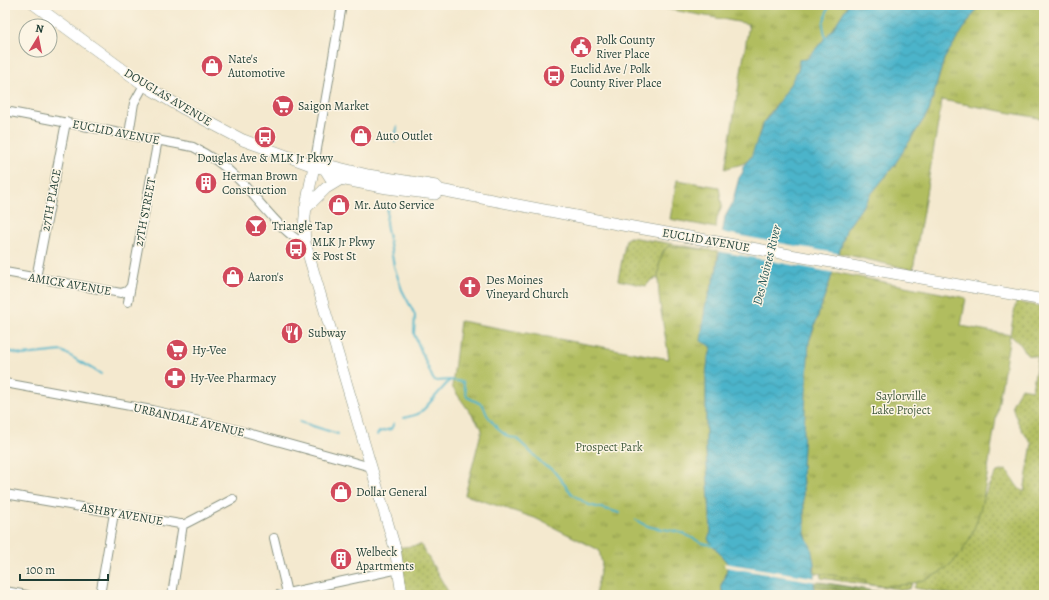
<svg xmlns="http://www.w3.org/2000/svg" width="1049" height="600" viewBox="0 0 1049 600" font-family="Alegreya,serif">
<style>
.grass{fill:url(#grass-dots);stroke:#687d4a}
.forest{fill:url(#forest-crowns);stroke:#567045}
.park{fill:url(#park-tufts);stroke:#687d4a}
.water{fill:url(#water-waves);stroke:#36787f}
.pier{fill:#f4e9cf}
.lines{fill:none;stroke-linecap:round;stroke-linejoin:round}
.stream{stroke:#4cb4ca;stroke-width:2}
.minor-casing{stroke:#8a9382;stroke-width:10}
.major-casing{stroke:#8a9382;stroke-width:12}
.minor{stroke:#fff;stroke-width:8}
.major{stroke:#fff;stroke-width:11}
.labels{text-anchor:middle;stroke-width:3;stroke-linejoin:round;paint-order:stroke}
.poi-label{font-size:12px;fill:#1f3d34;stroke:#fcf5e5;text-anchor:start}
.street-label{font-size:12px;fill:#1f3d34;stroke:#fcf5e5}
.park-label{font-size:12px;fill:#445d3f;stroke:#fcf5e5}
.water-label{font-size:13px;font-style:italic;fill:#2a5b5a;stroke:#fcf5e5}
</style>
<defs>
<pattern id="grass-dots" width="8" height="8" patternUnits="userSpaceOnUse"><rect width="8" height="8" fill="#b1bd5f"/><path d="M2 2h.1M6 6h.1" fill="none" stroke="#8f9b4f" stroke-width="1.8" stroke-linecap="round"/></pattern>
<pattern id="forest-crowns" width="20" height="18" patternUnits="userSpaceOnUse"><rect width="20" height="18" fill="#8ca456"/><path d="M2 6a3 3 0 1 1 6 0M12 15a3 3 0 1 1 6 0" fill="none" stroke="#728748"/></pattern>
<pattern id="park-tufts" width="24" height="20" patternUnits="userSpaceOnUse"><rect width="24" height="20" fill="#b1bd5f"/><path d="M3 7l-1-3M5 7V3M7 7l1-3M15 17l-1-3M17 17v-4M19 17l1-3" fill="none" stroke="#8f9b4f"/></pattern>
<pattern id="water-waves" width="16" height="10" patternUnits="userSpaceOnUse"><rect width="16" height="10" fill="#4cb4ca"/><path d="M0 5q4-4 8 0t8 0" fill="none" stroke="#3f94a5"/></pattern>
</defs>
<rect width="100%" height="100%" fill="#fcf5e5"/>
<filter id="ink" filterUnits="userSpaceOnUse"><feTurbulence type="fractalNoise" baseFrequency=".025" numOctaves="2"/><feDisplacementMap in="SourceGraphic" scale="8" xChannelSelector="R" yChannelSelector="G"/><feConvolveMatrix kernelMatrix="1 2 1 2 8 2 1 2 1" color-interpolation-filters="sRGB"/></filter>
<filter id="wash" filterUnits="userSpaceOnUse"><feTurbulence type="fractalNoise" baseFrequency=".012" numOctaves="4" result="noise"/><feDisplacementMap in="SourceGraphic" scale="16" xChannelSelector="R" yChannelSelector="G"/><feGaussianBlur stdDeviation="0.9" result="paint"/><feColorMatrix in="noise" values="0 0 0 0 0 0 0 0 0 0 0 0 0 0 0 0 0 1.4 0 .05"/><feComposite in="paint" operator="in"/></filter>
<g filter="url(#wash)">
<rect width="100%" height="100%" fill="#f4e9cf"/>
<path class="grass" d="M630 237 704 249 668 246 663 251 659 278 651 280 646 286 618 280 626 239Z
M1016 302 1044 307V595H955L914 588 917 581 939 573 956 559 990 483 997 472 1006 470C1013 477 1015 487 1024 492L1032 443C1021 431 1016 420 1012 405L1021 388 1032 390 1038 357 1027 355 1021 345 1010 335Z
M421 545 450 595H402L395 548Z
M820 570 913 582 910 588 905 590 821 578Z"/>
<path class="forest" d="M815 581 874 591 921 595H814Z"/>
<path class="park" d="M646 5H848L833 29 807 59 799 60C800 82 773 105 763 123 757 134 758 149 750 158 744 166 734 165 725 169L749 24Z
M979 5H1044V119L942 100 913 270 839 253 846 230 872 193 893 167 929 111 944 59Z
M677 180 719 187 722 205 717 218 716 228 670 219Z
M668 246 718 251 716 274 709 292 703 322 712 347 708 359 706 376V451L711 532 708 539 728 564 725 578 721 585 723 595H595L602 564 599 550 535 518 465 495 482 429 452 387 460 321 669 359C666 333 647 264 668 246Z
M833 272 966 298 961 326 1010 335C1004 373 997 411 991 449 987 475 984 502 975 526 957 577 914 591 865 584L866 580 815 573 814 563 805 534 802 465 805 385 809 342Z
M815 586 869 595H814Z"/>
<path class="water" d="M848 5H979L944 59 929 111 893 167 872 193 846 230 833 272 809 342 802 465 805 534 811 547 814 563V595H723L721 585 725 578 728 564 708 539 711 532 706 451V376L708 359 712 347 701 341 705 307 716 273 725 217 732 204 739 178 743 172V166L751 157 763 124 785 93 799 68V60L807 59 833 29Z"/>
<path class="pier" d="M720 232 841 254 835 273 717 251Z
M724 563 817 578V582L725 567Z"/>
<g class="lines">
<path class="stream" d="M826 40 823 25 829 5
M395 142 397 126
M388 204 386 223 394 266 402 290 415 315 414 334 433 379 436 381 450 380
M5 350 22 355 62 351C75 359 88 366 101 374
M404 418 418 414 424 409 450 380 463 382 467 397 483 405 487 415 499 430 508 437 516 438 545 466 552 469 573 495 589 505 620 513
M300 422 338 434
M377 435 379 432 391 429 394 423
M636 520C652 531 662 527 678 532 691 535 699 545 714 545"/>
</g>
</g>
<g filter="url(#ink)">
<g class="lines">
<g class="minor-casing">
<path id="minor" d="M5 111 193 147C209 155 223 164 236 177 254 193 284 237 305 243
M129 134 134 103 144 85
M314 166 342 5
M5 272 121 293 127 291 131 286
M36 278 66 122
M128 302 158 139
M5 383 152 410 230 428 371 467
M5 494 180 524H185L233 499
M274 538 287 593
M5 591 27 595
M100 595 114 513
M172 595 183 524
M278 595 399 569"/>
</g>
<g class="major-casing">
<path id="major" d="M35 5 144 85 184 109 243 140 314 166 325 169 331 166 368 175 436 186 440 190 633 227 1044 300
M314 166C309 192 302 216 305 243L395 548 402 595
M325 169 330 177 387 188 435 194 440 190
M305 209 326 188 341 179"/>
</g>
<use href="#minor" class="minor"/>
<use href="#major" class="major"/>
</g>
</g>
<defs>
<g id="civic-disc" transform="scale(1.15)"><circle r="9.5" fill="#d1495b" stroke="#fcf5e5"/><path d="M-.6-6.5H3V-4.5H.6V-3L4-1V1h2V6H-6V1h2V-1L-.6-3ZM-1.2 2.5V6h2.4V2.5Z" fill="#fff"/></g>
<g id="shop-disc" transform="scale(1.15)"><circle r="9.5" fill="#d1495b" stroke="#fcf5e5"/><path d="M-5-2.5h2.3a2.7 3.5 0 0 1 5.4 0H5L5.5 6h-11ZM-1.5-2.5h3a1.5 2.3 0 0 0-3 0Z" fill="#fff"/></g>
<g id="bus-disc" transform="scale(1.15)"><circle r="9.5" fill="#d1495b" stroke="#fcf5e5"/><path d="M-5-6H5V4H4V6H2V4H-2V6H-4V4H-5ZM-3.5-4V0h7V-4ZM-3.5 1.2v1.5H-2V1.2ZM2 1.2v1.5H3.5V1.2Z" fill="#fff"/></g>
<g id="supermarket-disc" transform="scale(1.15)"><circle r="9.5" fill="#d1495b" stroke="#fcf5e5"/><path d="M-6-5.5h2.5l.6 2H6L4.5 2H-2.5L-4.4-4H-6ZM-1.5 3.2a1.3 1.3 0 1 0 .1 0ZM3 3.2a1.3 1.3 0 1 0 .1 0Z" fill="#fff"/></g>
<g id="building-disc" transform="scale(1.15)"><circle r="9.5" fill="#d1495b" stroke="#fcf5e5"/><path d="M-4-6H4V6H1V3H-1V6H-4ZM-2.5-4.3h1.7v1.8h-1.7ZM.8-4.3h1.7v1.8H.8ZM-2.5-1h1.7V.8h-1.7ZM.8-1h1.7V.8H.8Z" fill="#fff"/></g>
<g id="bar-disc" transform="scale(1.15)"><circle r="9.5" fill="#d1495b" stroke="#fcf5e5"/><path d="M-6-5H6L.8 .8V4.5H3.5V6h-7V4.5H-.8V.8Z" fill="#fff"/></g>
<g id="church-disc" transform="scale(1.15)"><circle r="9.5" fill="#d1495b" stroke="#fcf5e5"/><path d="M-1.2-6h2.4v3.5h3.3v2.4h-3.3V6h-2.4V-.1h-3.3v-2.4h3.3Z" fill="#fff"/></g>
<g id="restaurant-disc" transform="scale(1.15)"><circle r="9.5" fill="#d1495b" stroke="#fcf5e5"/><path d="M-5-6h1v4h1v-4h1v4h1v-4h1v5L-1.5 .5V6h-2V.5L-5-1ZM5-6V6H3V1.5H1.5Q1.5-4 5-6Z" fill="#fff"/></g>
<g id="pharmacy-disc" transform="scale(1.15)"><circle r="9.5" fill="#d1495b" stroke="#fcf5e5"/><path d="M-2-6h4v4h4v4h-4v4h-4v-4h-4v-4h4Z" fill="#fff"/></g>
</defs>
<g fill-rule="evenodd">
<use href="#civic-disc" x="581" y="47"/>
<use href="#shop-disc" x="212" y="66"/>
<use href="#bus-disc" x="554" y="76"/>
<use href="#supermarket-disc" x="283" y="106"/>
<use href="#shop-disc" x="361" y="136"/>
<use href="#bus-disc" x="265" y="137"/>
<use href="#building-disc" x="206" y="183"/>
<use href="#shop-disc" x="339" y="205"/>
<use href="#bar-disc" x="256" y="226"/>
<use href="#bus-disc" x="296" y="249"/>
<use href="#shop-disc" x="233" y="277"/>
<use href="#church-disc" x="470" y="287"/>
<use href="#restaurant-disc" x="292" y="333"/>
<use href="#supermarket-disc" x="177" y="350"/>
<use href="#pharmacy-disc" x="175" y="378"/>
<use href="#shop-disc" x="341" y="492"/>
<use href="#building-disc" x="341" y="559"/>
</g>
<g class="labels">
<g class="poi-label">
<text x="596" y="44">Polk County<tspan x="596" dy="14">River Place</tspan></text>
<text x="228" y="63">Nate's<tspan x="228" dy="14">Automotive</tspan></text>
<text x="570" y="73">Euclid Ave / Polk<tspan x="570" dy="14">County River Place</tspan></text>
<text x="298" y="110">Saigon Market</text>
<text x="376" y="140">Auto Outlet</text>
<text x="265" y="162" text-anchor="middle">Douglas Ave &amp; MLK Jr Pkwy</text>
<text x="222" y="180">Herman Brown<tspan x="222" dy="14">Construction</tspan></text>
<text x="354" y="209">Mr. Auto Service</text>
<text x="272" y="230">Triangle Tap</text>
<text x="312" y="246">MLK Jr Pkwy<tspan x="312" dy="14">&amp; Post St</tspan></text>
<text x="248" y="281">Aaron's</text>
<text x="486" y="284">Des Moines<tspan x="486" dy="14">Vineyard Church</tspan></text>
<text x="308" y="337">Subway</text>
<text x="192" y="354">Hy-Vee</text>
<text x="190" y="382">Hy-Vee Pharmacy</text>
<text x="356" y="496">Dollar General</text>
<text x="356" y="556">Welbeck<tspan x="356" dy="14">Apartments</tspan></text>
</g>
<g class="street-label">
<text transform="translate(168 97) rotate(31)" y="4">DOUGLAS AVENUE</text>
<text transform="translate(116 132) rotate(11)" y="4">EUCLID AVENUE</text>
<text transform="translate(51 200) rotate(-79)" y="4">27TH PLACE</text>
<text transform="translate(145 212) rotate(-79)" y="4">27TH STREET</text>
<text transform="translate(706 240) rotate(10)" y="4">EUCLID AVENUE</text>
<text transform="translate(70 284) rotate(10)" y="4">AMICK AVENUE</text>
<text transform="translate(189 420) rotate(13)" y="4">URBANDALE AVENUE</text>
<text transform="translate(122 514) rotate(10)" y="4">ASHBY AVENUE</text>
</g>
<g class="park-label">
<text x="901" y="400">Saylorville<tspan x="901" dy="14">Lake Project</tspan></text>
<text x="609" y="451">Prospect Park</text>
</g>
<g class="water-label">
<text transform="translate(766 265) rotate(-76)" y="5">Des Moines River</text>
</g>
</g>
<rect width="1049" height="600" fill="none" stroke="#fcf5e5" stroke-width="20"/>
<g transform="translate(38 38) rotate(10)"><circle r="19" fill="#fcf5e5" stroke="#a4ab9e"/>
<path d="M0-3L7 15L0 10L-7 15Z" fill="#d1495b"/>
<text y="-6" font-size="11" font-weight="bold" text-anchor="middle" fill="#1f3d34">N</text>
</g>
<path d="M20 574v6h88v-6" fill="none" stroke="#1f3d34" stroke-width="2"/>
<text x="26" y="574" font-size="12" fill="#1f3d34" stroke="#fcf5e5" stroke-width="3" paint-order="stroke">100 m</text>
</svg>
